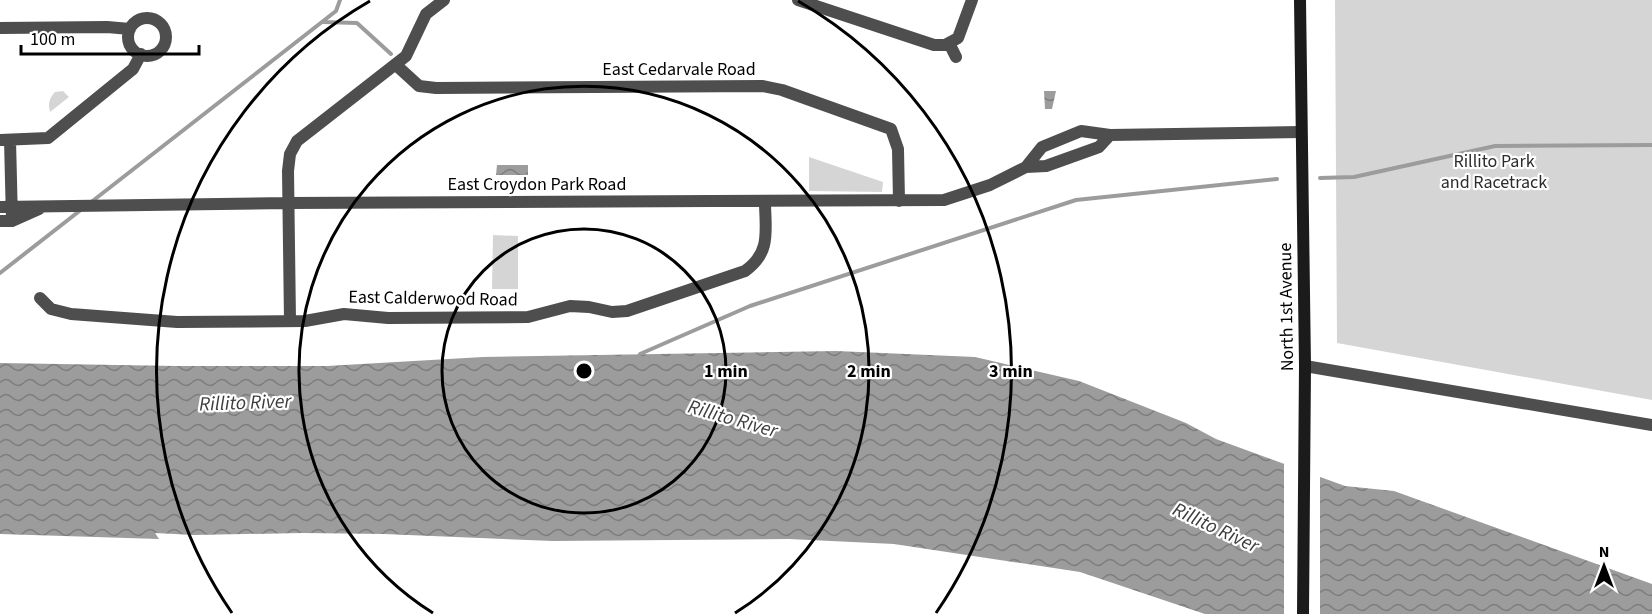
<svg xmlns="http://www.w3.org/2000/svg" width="1652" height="614" viewBox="0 0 1652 614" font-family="'Source Sans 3',sans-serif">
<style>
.green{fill:#d5d5d5}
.water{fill:url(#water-waves)}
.pier{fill:#fff}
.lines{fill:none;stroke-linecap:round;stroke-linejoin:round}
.stream{stroke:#9c9c9c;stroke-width:4}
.minor{stroke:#4e4e4e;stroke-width:12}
.secondary{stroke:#1b1b1b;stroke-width:12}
.ring{fill:none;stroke:#000;stroke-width:3}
.labels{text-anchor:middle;stroke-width:4.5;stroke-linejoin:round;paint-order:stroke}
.street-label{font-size:18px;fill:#000;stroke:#fff}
.park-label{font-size:18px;fill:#2c2c2c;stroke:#fff}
.water-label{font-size:20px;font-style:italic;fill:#3d3d3d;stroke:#fff}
.centre{fill:#000;stroke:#fff;stroke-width:3}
.ring-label{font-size:18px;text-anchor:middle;font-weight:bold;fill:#000;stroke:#fff;stroke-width:4.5;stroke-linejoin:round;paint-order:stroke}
</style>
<defs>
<pattern id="water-waves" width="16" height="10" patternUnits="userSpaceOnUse" patternTransform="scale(1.5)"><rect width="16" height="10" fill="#9c9c9c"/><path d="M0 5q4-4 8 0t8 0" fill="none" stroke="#7d7d7d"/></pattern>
</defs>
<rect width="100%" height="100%" fill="#fff"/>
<path class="green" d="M1335 0H1652V400L1337 343Z
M63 91 69 97 50 112C48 103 49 99 55 92Z
M809 157 883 182 882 192 809 191Z
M493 235 518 236V289H492Z"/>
<path class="water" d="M1044 91H1056L1052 109H1045Z
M497 165H528V175H496Z
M836 351 975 357 1079 381 1186 423 1216 439 1345 486 1394 491 1652 584V614H1205L1080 572 894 544 789 539 553 541 384 534 302 533 194 535 155 533 159 539 0 534V363L176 366H327L483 357Z"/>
<path class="pier" d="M1284 461 1320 474V614H1284Z"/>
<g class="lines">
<path class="stream" d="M323 22 357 23 391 54
M1320 178 1354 177 1495 146 1652 145
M90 203 336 11 340 0
M0 273 82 209
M640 354 750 306 1076 200 1277 179"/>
<path class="minor" d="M798 0 934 45H945L958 38 972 0
M128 37a19 19 0 1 1 38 0a19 19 0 1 1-38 0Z
M0 28 107 27 130 29
M949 43 956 57
M396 65 419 86 436 88 763 86 782 90 891 129 898 149 899 201
M0 140 48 138 133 69 141 54
M10 140 12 221
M1026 167 1042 147 1081 131 1110 135 1301 132
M0 207 288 203 944 200 990 185 1026 167 1046 166 1099 147 1110 135
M0 221H12L39 209
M40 298 51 309 71 314 177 322 305 321 344 314 388 318 528 317 570 306 589 307 612 312 627 311 745 271C772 252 765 229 765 201
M290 321 288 171 290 154 297 141 406 56 426 14 444 0
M1305 366 1652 425"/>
<path class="secondary" d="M1300 0 1305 366 1303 614"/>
</g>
<g class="ring">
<circle cx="584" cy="371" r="142"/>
<path d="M433 613A285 285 0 1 1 735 613"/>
<path d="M232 613A427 427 0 0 1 370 1M798 1A427 427 0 0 1 936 613"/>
</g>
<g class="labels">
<g class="street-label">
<text x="679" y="75">East Cedarvale Road</text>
<text x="537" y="190">East Croydon Park Road</text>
<text transform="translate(433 298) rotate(1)" y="6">East Calderwood Road</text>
<text transform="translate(1286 307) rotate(-91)" y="6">North 1st Avenue</text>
</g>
<g class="park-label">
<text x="1494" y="167">Rillito Park<tspan x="1494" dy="21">and Racetrack</tspan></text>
</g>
<g class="water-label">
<text transform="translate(245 402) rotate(-2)" y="7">Rillito River</text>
<text transform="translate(733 418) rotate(16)" y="7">Rillito River</text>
<text transform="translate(1216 527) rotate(25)" y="7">Rillito River</text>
</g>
</g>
<circle cx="584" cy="371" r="9" class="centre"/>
<g class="ring-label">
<text x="726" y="377">1 min</text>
<text x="869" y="377">2 min</text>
<text x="1011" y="377">3 min</text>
</g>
<g transform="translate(1604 566)" stroke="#ffffff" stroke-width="4.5" paint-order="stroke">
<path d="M0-4.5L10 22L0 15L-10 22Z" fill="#000000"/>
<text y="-9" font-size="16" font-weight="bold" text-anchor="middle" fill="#000000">N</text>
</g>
<path d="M21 45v9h178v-9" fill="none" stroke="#000000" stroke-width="3"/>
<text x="30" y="45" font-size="18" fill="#000000" stroke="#ffffff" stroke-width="4.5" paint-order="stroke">100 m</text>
</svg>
